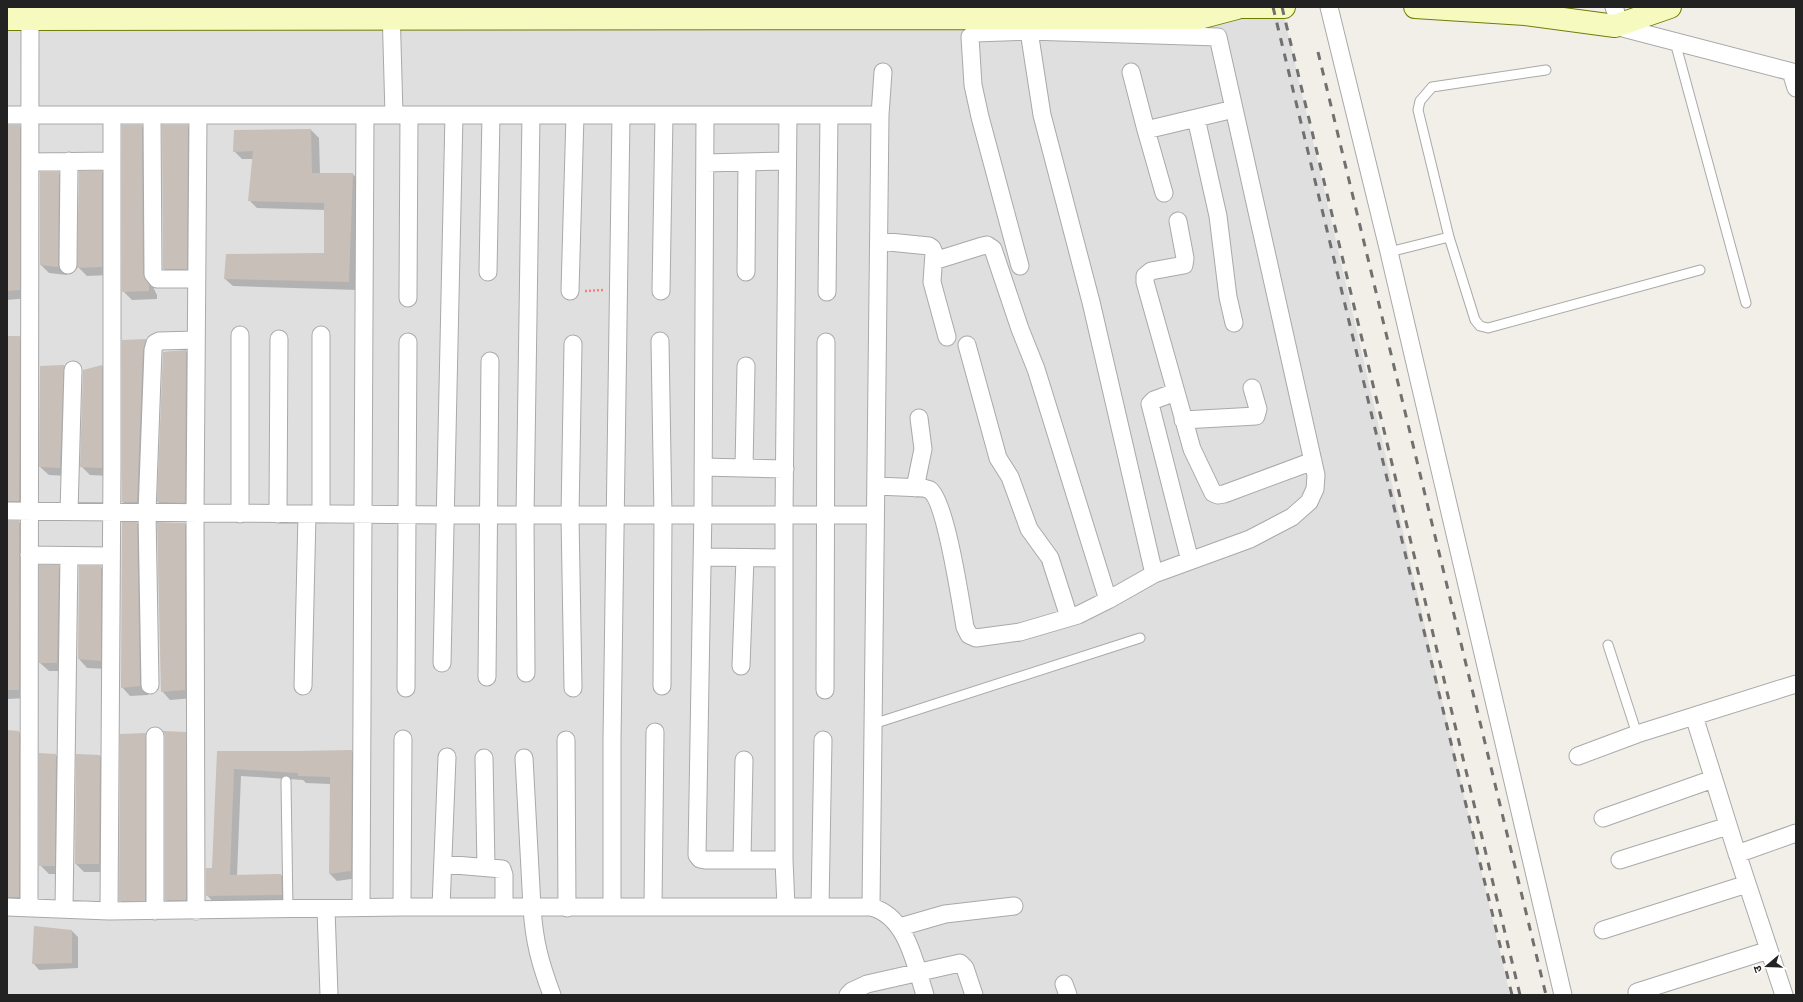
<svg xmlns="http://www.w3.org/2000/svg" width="1803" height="1002" viewBox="0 0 1803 1002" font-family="Mulish,'Noto Sans Devanagari',sans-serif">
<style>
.residential{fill:#e0dfdf}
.shadow{fill:#0003}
.building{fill:#c7bfb8}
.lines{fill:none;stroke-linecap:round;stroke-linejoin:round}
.lane-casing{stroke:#a9a9a9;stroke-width:11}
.street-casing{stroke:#a9a9a9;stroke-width:19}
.secondary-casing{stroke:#707d05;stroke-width:24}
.path{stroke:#fa8072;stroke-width:2.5;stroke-dasharray:2 2;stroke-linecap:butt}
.lane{stroke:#fff;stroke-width:9}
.street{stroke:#fff;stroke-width:17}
.secondary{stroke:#f7fabf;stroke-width:22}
.rail{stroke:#707070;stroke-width:3;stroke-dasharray:8 8;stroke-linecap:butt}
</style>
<rect width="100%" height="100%" fill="#f2efe9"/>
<path class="residential" d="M7 7H1282L1510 995H7Z"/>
<path class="shadow" d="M7 126H19L28 135V298L7 300Z
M142 126 150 135 151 283 157 295V299L132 300 123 291Z
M188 126 196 135 195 277H172L164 269Z
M311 130 319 138 320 174H353L360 182 357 290 233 286 225 279 325 254V210L257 208 249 200 253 159H242L234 151Z
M102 172 110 181V275L87 276 78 267Z
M58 173 67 181V275L49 273 41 265Z
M7 337H19L28 346V509L7 514Z
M146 340 154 348 146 510H131L123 502V341Z
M186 351 194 360 193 511 167 510 158 502 164 352Z
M64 366 72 375 68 476 49 475 40 467Z
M102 366 110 374V476L90 475 81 466Z
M7 521 19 522 28 531 27 698 7 699Z
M137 523 145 532 148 695 130 696 122 687Z
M185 524 193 532 194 698 170 700 162 691Z
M58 566 67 575 66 671H49L40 663Z
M101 567 109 575V669L87 668 79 659Z
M7 731 19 732 27 741V906L7 911Z
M185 733 194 742V908H175L166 900Z
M145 734 154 742 153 909H129L120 900Z
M351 751 359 758 358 878 337 881 330 874 331 784 306 783 303 780 241 776 237 875H281L288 882 289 902 214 903 207 895 213 869 218 752Z
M56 755 64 764 63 874H49L40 865Z
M100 756 108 765 107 872H84L76 864Z
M72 931 78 937V968L39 970 33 963Z"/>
<path class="building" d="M7 125H20V290L7 291Z
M122 125H142L143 274 149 285V291L122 292Z
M162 125H188L187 269H163Z
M311 129 312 173H353L349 282 224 279 226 254 324 253V203L248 201 253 151 233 152 234 130Z
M79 171H102V267L77 268Z
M40 172H59L58 267 40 265Z
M7 336H20L19 501H7Z
M146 339 143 350 137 502H122V340Z
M186 350 185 503 157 502 163 352Z
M64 365 60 468 39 467 40 366Z
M102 365V468L80 467 83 370Z
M7 521H19V690H7Z
M122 522H137L140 686 121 688Z
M157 522 185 523V690L161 692Z
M39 565H59L57 663H39Z
M79 566H101V661L78 659Z
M7 730 19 731V897H7Z
M163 731 186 732V900H165V736Z
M146 733 145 901H119L120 734Z
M352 750 351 871 329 874 330 777 298 776V773L234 769 230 875 281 874 282 895 206 896V868H212L217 751H297Z
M39 753 56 754 55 866H39Z
M76 754 100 755 99 864H75Z
M34 926 72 930V963L32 964Z"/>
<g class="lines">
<g class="lane-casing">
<path id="lane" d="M1675 42 1746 303
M1449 237 1418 110 1420 101 1432 87 1546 70
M1389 252 1449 237 1475 320 1480 326 1488 328 1700 270
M1608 645 1637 734
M873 724 1140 638
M286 781 288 910"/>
</g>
<g class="street-casing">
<path id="street" d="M391 7 394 115
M1329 7 1389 252 1563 995
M1614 7 1620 24
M1615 26 1796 73
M1029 31 1042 115 1091 302 1154 574
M1131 72 1146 130
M1791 72 1796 88
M7 115H880
M705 115 703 507 697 855 700 859 705 860H784
M152 116 153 274 157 279H196
M1196 118 1218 216 1228 297 1234 323
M30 162 111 161
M705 163 787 161
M1164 193 1146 130 1234 109
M1178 221 1185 258 1184 265 1151 271 1145 276V282L1192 449 1213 493 1218 495 1224 494 1313 461
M879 241 929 246 932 248 934 253 932 282 947 337
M934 261 982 246 987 245 993 249 1020 329 1036 369 1108 600
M68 265 69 161
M488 272 491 115
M746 272 747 162
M570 291 575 115
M661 291 664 115
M827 292 829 115
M408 298 409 115
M321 335V514
M660 341 663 516 662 686
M967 345 998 458 1010 477 1029 529 1050 558 1069 617
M1176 392 1154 400 1150 404 1190 561
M1183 420 1256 416 1258 409 1252 388
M703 467 785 469
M744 468 746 366
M876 486 924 488C926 489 928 489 930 490 946 502 961 604 965 627L969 635 976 638 1020 632 1078 615 1108 600 1154 574 1250 539 1292 517 1309 502 1315 489 1316 475 1218 37 1029 31 975 33 970 37 973 85 980 117 1020 266
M915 488 923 449 919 418
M7 511 445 515H875
M69 512 73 370
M240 514V335
M278 514 279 339
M29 555 111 556
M703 557 784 558
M442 663 454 115
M741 666 745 558
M526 673 525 516 531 115
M487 677 490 361
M150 685 147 513 153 350 155 343 159 341 196 340
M303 686 307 514
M406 688 408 342
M573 688 570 516 573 344
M825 690 826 342
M1694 716 1735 847 1784 995
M566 740 567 908
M1578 756 1637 734 1796 684
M484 758 486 867
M524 758 532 907H871C907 916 915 964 925 995
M1603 818 1713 779
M1737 854 1796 833
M742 859 744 760
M1620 860 1728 826
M443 864 502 869 504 875V907
M612 906V740L621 115
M653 906 655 732
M7 907 109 911 402 907H532C534 941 540 963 552 995
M29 907 30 18
M402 907 403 739
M441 907 447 757
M786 907 784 860V516L788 115
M820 907 823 740
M871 907 880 115 883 72
M361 908 365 115
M64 909 69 556
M326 909 329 995
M109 911 112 466V115
M155 911V736
M196 911 195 513 198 115
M900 927 945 914 1014 906
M1603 930 1747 884
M1064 984 1068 995
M1637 992 1769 950
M848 995 852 991 867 984 960 963 965 968 974 995"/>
</g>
<g class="secondary-casing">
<path id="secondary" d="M1232 7H1284
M1415 7 1525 14 1615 26 1670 7
M7 19 1199 18 1237 8"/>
</g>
<path class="path" d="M585 291 604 290"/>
<use href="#lane" class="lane"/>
<use href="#street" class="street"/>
<use href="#secondary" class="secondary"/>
<path class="rail" d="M1273 7 1512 995
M1282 7 1520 995
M1318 52 1546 995"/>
</g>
<rect width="1803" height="1002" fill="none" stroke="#222222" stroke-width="16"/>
<g transform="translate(1767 966) rotate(251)" stroke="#ffffff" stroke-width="3" paint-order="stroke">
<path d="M0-3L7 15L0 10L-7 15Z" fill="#222222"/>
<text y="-6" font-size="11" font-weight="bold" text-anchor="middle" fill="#222222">उ</text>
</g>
</svg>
